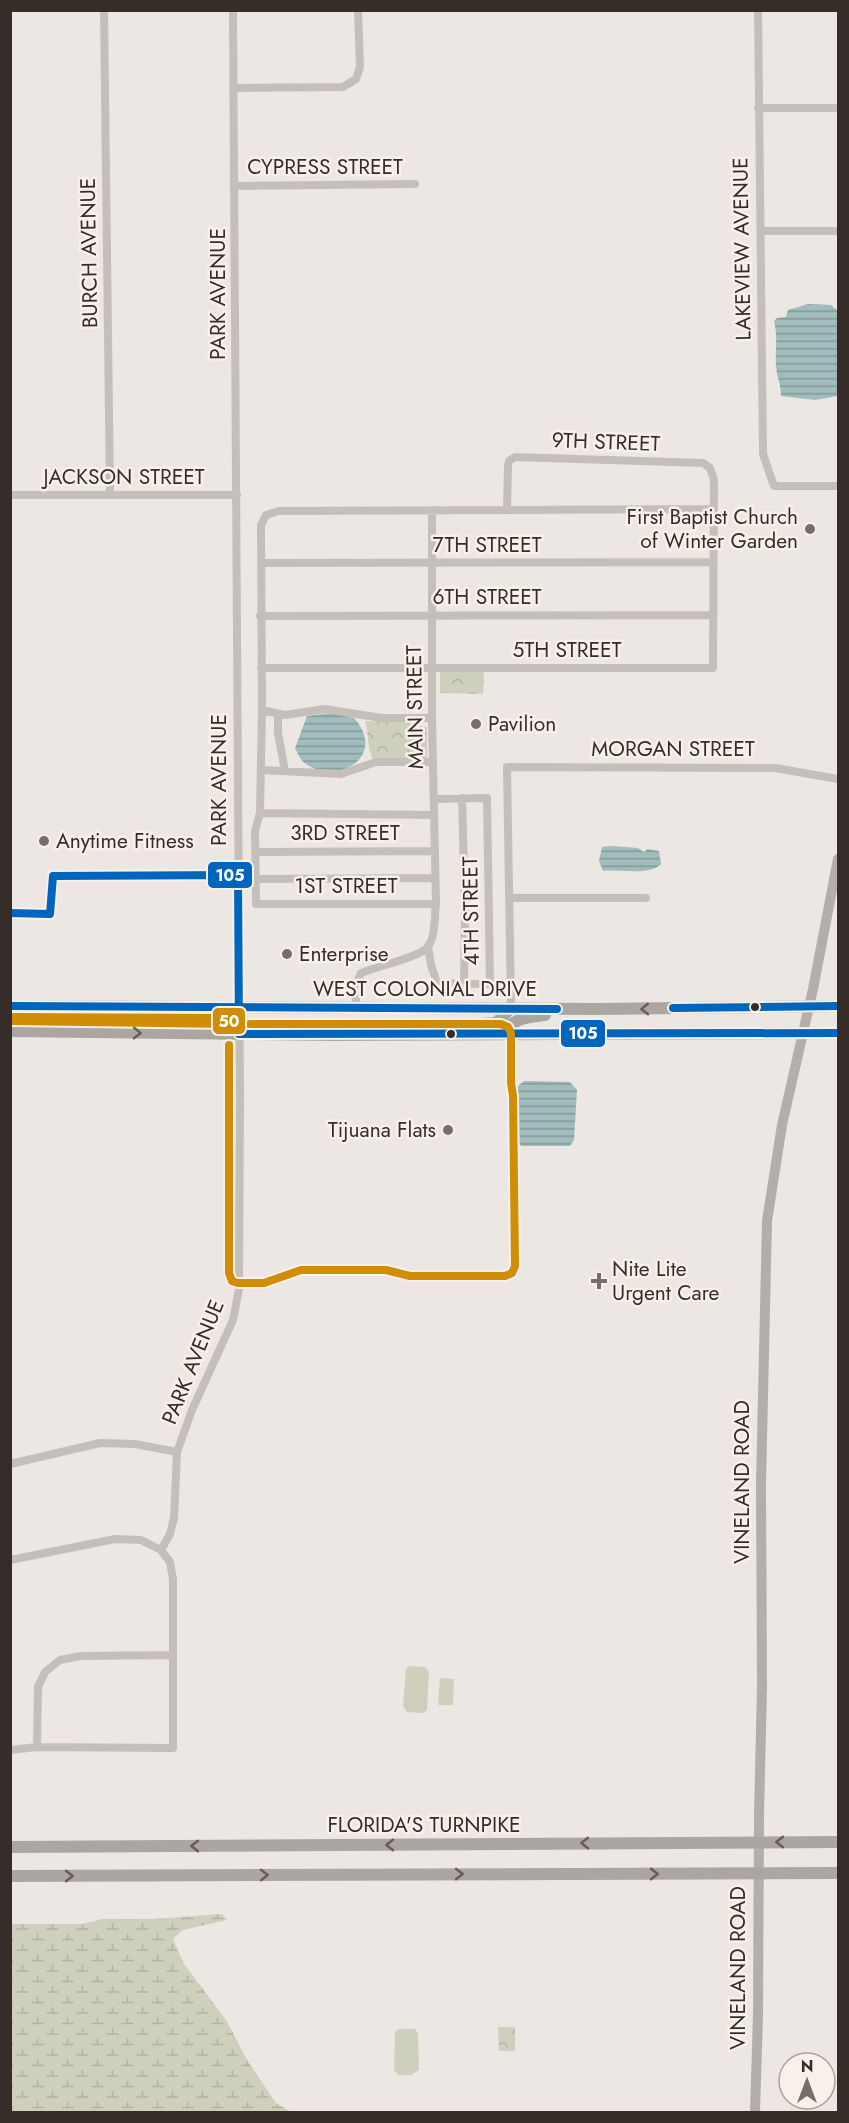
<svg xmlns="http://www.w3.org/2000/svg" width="849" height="2123" viewBox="0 0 849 2123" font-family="Jost,sans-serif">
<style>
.forest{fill:url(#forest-crowns)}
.wetland{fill:url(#wetland-marsh)}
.pitch{fill:#ced0bd}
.water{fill:url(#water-rules)}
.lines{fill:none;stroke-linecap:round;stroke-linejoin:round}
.minor{stroke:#c5bfbb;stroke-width:8}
.major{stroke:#b4aeaa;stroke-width:10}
.highway{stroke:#aba6a1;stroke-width:12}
.bus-1-casing{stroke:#f8f1ea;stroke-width:12}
.bus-2-casing{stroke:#f8f1ea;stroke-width:12}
.bus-1{stroke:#0065bd;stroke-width:8}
.bus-2{stroke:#d08e08;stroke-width:8}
.oneway{stroke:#655d59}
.poi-dot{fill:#766e6a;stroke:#f8f1ea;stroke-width:2}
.bus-dot{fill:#362d29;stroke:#f8f1ea;stroke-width:2}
.labels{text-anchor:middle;stroke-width:5;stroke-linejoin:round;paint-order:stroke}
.street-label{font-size:21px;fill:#362d29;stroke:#f8f1ea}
.poi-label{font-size:21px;fill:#362d29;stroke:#f8f1ea;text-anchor:start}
.line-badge{stroke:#f8f1ea;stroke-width:2}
.badge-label{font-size:16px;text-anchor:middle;font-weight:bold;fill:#fff}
</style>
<defs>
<pattern id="forest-crowns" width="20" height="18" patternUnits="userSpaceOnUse" patternTransform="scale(1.5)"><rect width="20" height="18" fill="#ced0bd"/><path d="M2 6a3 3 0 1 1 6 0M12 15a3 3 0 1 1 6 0" fill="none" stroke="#b2b3a2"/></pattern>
<pattern id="wetland-marsh" width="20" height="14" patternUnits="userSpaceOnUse" patternTransform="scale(1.5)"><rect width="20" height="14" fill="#ced0bd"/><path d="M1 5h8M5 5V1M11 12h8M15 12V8" fill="none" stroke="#b2b3a2"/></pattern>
<pattern id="water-rules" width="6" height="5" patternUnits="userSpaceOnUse" patternTransform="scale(1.5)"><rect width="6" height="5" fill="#a0bcbc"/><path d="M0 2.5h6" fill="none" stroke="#839999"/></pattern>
</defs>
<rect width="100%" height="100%" fill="#ece7e2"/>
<path class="forest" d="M440 672H484L483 694 440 693Z
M365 721 414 722 416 726 427 727V759H373C367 750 369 733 365 721Z
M498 2027H515V2051H499Z"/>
<path class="wetland" d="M222 1914 227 1920 183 1930 173 1939 184 1964 226 2020 247 2060 276 2103 291 2112H11V1924H82L103 1919H154Z"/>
<path class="pitch" d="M409 1666 425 1667 429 1671 427 1710 423 1713 407 1712 403 1706 406 1669Z
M440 1678 454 1679 453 1705H438Z
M399 2029H415L418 2033 419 2070 411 2075H399L394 2070 395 2032Z"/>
<path class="water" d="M808 304 831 305 838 311V396L815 400 781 396C781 385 777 377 776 366 775 351 778 336 774 321L777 318 786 317 788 310Z
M331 713 354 718C388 756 338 786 306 764 301 761 298 754 295 748L307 716Z
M612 846 638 848 644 852 647 849 659 851 661 864C650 876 618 869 603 871L599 861 602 847Z
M524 1081 570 1082 577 1090 574 1140 570 1146H521L515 1136 518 1086Z"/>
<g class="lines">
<path class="minor" d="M104 10 110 495
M758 10 763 454 774 486H838
M233 88 343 87 356 79 360 67 358 10
M758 108H838
M235 186 415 184
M761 231H838
M10 495H237
M261 563 713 562
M260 616 713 615
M261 668H713L714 480 710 468 703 463 515 457 509 461 508 466 507 510
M262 710 260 813 255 831 256 904H436
M278 714V733L285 771
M432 718H382L325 709 285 715 262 710 261 525 266 515 279 511 714 509
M261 770 341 774 376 762H433
M462 798 465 908 464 984
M260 813 434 815
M256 852 434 851
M256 879 435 878
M510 898H646
M428 946 431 965 437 983 490 984 487 798 434 799
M356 1008V986L361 973C375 967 420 957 428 947 436 935 434 917 436 904L432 718V510
M511 1008 507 767 775 768 838 779
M10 1464 100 1443 135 1444 177 1452
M161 1550 170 1534 174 1518 177 1452 192 1410 233 1320 239 1289 240 1097 233 10
M10 1560 115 1539 141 1540 161 1550 170 1562 173 1579V1748L37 1747 10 1750
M37 1747 38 1687 45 1672 60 1660 81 1656 173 1655"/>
<path class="major" d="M755 2112 758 2015 759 1815 762 1687 761 1484 767 1221 782 1125 813 989 838 859"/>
<path class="highway" d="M10 1006 597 1009 838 1006
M10 1026C27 1022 38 1020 49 1006
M447 1026 496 1023 511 1008
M10 1031 333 1035 838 1033
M501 1034C518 1017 522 1018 545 1015
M10 1847 838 1842
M10 1876 838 1873"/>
<g class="bus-1-casing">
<path id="bus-1" d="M10 913 50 914 53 876 238 875 239 1034 838 1033
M10 1006 557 1009
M673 1008 838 1006"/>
</g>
<g class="bus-2-casing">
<path id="bus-2" d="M10 1017 229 1018V1024L10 1021
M229 1045V1273L232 1281 238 1283H264L301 1270H386L410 1276H505L512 1273 515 1266 513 1096 511 1083V1033L508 1027 501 1024H250"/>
</g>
<use href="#bus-1" class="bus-1"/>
<use href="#bus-2" class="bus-2"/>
</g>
<defs><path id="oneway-chevron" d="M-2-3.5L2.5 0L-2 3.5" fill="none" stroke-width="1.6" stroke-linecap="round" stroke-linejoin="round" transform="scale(1.5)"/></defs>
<g class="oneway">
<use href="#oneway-chevron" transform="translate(645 1009) rotate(179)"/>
<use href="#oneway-chevron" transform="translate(137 1033) rotate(1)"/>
<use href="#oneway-chevron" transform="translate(780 1842) rotate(180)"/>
<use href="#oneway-chevron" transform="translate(585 1843) rotate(180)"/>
<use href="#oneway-chevron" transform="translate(390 1845) rotate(180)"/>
<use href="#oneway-chevron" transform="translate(195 1846) rotate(180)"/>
<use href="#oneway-chevron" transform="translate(459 1874)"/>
<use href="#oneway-chevron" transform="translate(654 1874)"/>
<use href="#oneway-chevron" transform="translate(264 1875)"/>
<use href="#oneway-chevron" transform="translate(69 1876)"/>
</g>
<g class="poi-dot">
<circle cx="810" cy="529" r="6"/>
<circle cx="476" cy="724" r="6"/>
<circle cx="44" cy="841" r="6"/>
<circle cx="287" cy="954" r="6"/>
<circle cx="448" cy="1130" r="6"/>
<path d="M596 1272h6v6h6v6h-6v6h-6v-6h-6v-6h6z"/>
</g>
<g class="bus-dot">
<circle cx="755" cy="1007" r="5"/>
<circle cx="451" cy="1034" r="5"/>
</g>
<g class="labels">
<g class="street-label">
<text x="325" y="174">CYPRESS STREET</text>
<text transform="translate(742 249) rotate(-91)" y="7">LAKEVIEW AVENUE</text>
<text transform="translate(89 253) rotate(-91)" y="7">BURCH AVENUE</text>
<text transform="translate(218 294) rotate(-90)" y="7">PARK AVENUE</text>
<text transform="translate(606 442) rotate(2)" y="7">9TH STREET</text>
<text x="124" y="484">JACKSON STREET</text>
<text x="487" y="552">7TH STREET</text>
<text x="487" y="604">6TH STREET</text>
<text x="567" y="657">5TH STREET</text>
<text transform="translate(415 707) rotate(-91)" y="7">MAIN STREET</text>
<text x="673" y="756">MORGAN STREET</text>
<text transform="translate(219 780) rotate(-90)" y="7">PARK AVENUE</text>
<text x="345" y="840">3RD STREET</text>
<text x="346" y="893">1ST STREET</text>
<text transform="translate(471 911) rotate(-91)" y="7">4TH STREET</text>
<text x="425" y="996">WEST COLONIAL DRIVE</text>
<text transform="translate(193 1362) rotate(-68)" y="7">PARK AVENUE</text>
<text transform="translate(742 1482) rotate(-90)" y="7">VINELAND ROAD</text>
<text x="424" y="1832">FLORIDA'S TURNPIKE</text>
<text transform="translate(738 1968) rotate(-90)" y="7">VINELAND ROAD</text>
</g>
<g class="poi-label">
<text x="798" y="524" text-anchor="end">First Baptist Church<tspan x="798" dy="24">of Winter Garden</tspan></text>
<text x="488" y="731">Pavilion</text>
<text x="56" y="848">Anytime Fitness</text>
<text x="299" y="961">Enterprise</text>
<text x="436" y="1137" text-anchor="end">Tijuana Flats</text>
<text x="612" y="1276">Nite Lite<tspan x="612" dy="24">Urgent Care</tspan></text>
</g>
</g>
<g class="line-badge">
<rect x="207" y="861" width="46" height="28" rx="6" fill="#0065bd"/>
<rect x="212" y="1007" width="34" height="28" rx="6" fill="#d08e08"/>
<rect x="560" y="1019" width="46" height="29" rx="6" fill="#0065bd"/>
</g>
<g class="badge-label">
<text x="230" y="881">105</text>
<text x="229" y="1027">50</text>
<text x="583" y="1039">105</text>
</g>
<rect width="849" height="2123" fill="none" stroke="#362d29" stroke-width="24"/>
<g transform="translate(807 2081)"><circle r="28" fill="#f8f1ea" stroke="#aaa39d" stroke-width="1.5"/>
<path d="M0-4.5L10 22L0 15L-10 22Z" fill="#766e6a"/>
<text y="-9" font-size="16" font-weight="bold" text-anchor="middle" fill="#362d29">N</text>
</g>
</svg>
